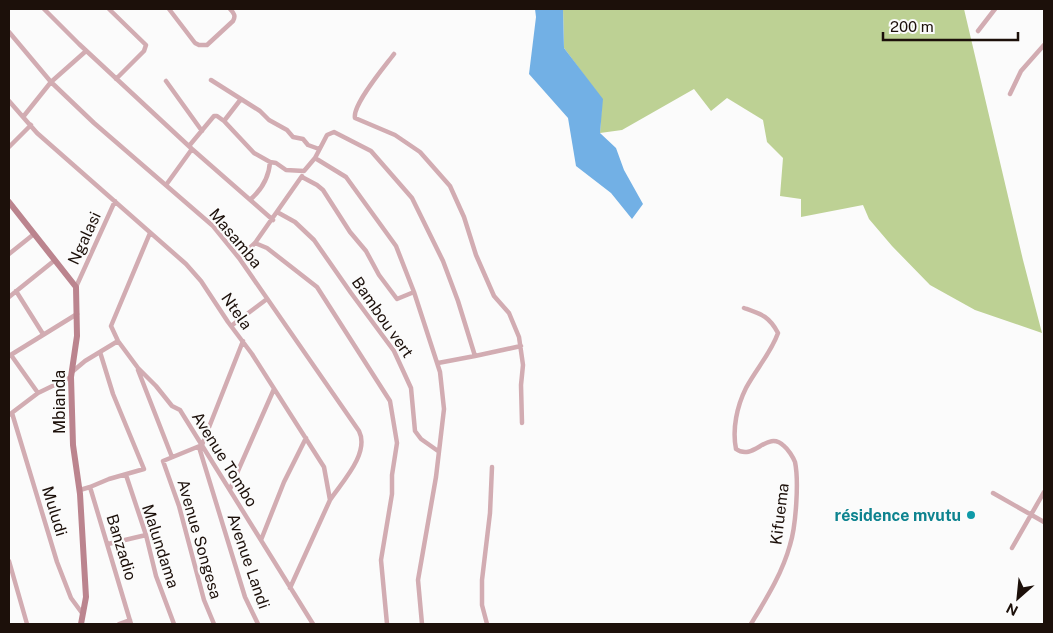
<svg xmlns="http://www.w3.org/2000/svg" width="1053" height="633" viewBox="0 0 1053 633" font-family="'Public Sans',sans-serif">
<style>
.green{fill:#bdd194}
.water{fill:#72b0e5}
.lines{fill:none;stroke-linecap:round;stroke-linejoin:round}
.street{stroke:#d2acb2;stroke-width:4.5}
.secondary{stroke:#bb848e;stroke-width:6}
.culture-dot{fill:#0f9aa8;stroke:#fbfbfb;stroke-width:2}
.labels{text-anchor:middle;stroke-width:4.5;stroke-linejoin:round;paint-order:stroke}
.street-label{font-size:16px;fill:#1c100a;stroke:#fbfbfb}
.culture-label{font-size:16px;font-weight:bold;fill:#0d838f;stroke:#fbfbfb;text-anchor:end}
</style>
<rect width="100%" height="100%" fill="#fbfbfb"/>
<path class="green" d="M563 9H964L1023 260 1042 333 975 310 930 285 892 246 869 219 863 205 801 217V199L780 196 783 158 767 142 763 120 727 98 711 111 694 89 622 130 600 133 602 99 564 48Z"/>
<path class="water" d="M535 9H563L564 48 603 99 600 133 616 148 624 170 643 204 632 219 611 193 576 166 568 118 529 74 536 17Z"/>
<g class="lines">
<path class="street" d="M44 9 79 44 192 149 273 220
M109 9 146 45 144 51 116 79
M169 9 195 43 199 45H207L233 21C236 16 234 13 230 9
M978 31 995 9
M9 32 51 82 94 123 213 226 239 258 359 431C370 453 342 482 330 500
M394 54C385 66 352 105 355 118L395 135 420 152 450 186 464 217 476 255 494 296 509 313 519 337 523 365 521 385 522 423
M211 80 260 111 269 120 287 130 293 137 303 139 308 145 319 149
M166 81 202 131
M1010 94 1021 71 1044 45
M241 99 224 121 254 153 270 162 276 163 286 170 304 171 315 158 327 135 334 132 371 151 412 198 443 261 458 301 475 356 438 363
M9 101 37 133 186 264 201 281 228 322 252 354 324 467 330 500 290 588
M23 117 51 82 86 51
M189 146 214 116H217L224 121
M9 147 31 125
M315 158 346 177 396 246 414 292 440 372 444 409 436 477 418 580 422 624
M302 177 317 185 323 190 350 232 366 251 379 275 397 299 414 292
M166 185 192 149
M251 199C262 189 269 178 270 162
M277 212 295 222 314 240 351 293 394 351 411 388 415 431 421 439 438 451
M150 233 111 326 118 341 138 368 156 386 172 406 180 410 313 624
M255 243 267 248 317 287 390 401 397 443 392 475V494L381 560 387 624
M9 254 34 234
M239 258 255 243 302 176
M76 287 115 201
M16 291 43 334
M9 297 55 260
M744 308C761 314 769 316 778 333 771 353 756 369 746 388 737 406 732 429 736 449 754 462 767 429 784 446 788 449 793 457 795 462 799 481 796 526 790 545 782 574 766 599 751 624
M231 326 267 299
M11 355 38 393
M9 356 77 314
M475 356 521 346
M138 370 172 457
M72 372 85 361 118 341
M12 413 57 562 71 598 82 613
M9 415 38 393 71 377
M199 447 245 597 258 624
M126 475 146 535 156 576 174 624
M90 487 109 479 144 469 113 394 100 352
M230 489 274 389
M80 490 90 487 131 624
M993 493 1044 522
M261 540 284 482 306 438
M108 544 146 535
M1012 548 1044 492
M9 561 27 624
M119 624 130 620
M214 624 204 600 179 506 163 461 202 445 243 341
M487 624 482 605V580L490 513 492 467"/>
<path class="secondary" d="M9 202 76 287 77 336 71 377 73 445 80 494 86 597 81 624"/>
</g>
<circle class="culture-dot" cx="971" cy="515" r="5"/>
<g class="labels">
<g class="street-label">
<text transform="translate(84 238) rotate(-65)" y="6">Ngalasi</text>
<text transform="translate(236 238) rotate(50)" y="6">Masamba</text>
<text transform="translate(237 311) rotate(55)" y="6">Ntela</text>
<text transform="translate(383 317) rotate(55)" y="6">Bambou vert</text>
<text transform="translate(59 402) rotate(-90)" y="6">Mbianda</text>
<text transform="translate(225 459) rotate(58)" y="6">Avenue Tombo</text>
<text transform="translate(55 511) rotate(73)" y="6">Muludi</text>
<text transform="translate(779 514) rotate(-83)" y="6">Kifuema</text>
<text transform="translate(200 539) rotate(74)" y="6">Avenue Songesa</text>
<text transform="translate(161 546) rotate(72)" y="6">Malundama</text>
<text transform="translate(122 547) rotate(73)" y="6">Banzadio</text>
<text transform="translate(249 561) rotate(71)" y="6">Avenue Landi</text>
</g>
<g class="culture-label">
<text x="961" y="521">résidence mvutu</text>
</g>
</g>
<rect width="1053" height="633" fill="none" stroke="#1c100a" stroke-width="20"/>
<g transform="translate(1018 598) rotate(207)" stroke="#fbfbfb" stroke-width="4" paint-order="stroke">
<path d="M0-4L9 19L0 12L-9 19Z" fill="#1c100a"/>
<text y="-8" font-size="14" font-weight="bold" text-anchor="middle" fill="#1c100a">N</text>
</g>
<path d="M883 32v8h135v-8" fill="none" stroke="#1c100a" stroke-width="2.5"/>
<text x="890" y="32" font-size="15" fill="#1c100a" stroke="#fbfbfb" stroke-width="4" paint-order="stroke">200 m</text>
</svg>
